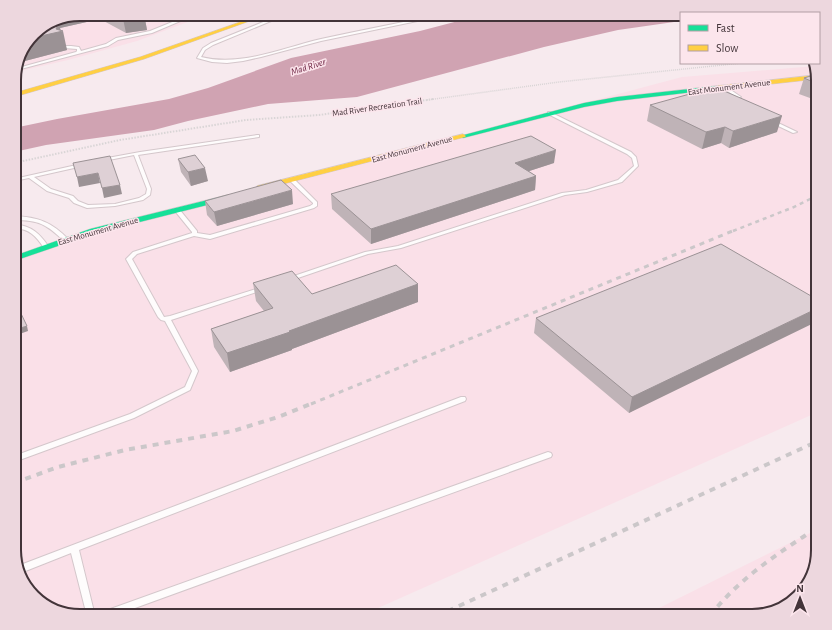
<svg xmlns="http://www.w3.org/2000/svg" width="832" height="630" viewBox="0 0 832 630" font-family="'Alegreya Sans',sans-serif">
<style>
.built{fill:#fae0e8}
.water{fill:#d0a3b2}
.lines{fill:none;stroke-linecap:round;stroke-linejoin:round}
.lane-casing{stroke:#d4c7cb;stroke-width:2}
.fast-casing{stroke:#d4c7cb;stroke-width:1}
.slow-casing{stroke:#d4c7cb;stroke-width:1}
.path-far1{stroke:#d9d5d6;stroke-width:1.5;stroke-dasharray:1 1;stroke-linecap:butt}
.path{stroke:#d9d5d6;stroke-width:2;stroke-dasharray:1.5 1.5;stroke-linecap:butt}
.lane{fill:#fefcfc;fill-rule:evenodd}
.fast{fill:#16e098;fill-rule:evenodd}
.slow{fill:#ffcf43;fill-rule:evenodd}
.rail-far2{stroke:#cbc7c9;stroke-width:2.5;stroke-dasharray:4 4;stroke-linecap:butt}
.rail-far1{stroke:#cbc7c9;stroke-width:3;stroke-dasharray:5 5;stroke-linecap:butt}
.rail{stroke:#cbc7c9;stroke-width:4;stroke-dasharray:6 6;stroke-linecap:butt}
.wall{fill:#bfb3b7}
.shaded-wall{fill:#9b9295}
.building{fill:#ded0d5;stroke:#9b9295}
.labels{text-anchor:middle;stroke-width:3;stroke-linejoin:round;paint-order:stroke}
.far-street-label{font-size:9px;fill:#433439;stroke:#fce5ec}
.far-water-label{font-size:10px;font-style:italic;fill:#702846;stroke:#fce5ec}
.rim{fill:none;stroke:#433439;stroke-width:2}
</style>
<rect width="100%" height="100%" fill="#f7eaee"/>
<path class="built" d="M80 14H209L137 41 68 60 16 72 36 30Z
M815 66 818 80V412L360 616H80L40 602 21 580 14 554V262L57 243 682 77Z
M818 529V550L804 590 781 609 752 616H643Z"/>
<path class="water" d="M485 14H681V21L618 30 544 47 357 97 268 104 188 121 154 130 46 145 14 152V128L57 119 169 99 208 88 291 58 420 31Z"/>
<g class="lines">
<g class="lane-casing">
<path id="lane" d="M171 14H177L159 19 157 18Z
M192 14H197L152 33 118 40 108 46 17 70 18 68 76 52 77 51V49L64 48 62 47 63 46H71L79 47 81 51 106 44 116 38 150 31Z
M283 14H288L213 45 205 50 201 57C241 67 282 48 321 39 362 30 403 22 444 14H451L321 41 261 57 243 61 227 63 212 62 197 58 203 48 211 43Z
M723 86H725L741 97 730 100V98L736 97 723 88Z
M548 112H550L631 152 636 157 638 166 622 182 587 192 565 195 401 248 368 254 292 280 290 281 287 279 288 278 365 252 398 246 562 193 586 190 618 180 634 166 632 158 627 154 548 114Z
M772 121H774L797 132 793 133 772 123Z
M257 135H259V137L138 155 151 189 150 195 143 200 115 206 87 208 74 203 69 198 47 191 29 178 14 181V179L81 164H83V166L34 177 51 189 73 196 78 201 88 205 115 204 139 198 146 194 147 189 134 155 104 161 102 160V159L140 152Z
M290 179H294L317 202V206L314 208 210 239 194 236 137 254 132 259 164 317 170 316 259 288 261 287 264 289 263 290 171 320 198 371 190 390 134 418 14 462V456L130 414 185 387 192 371 165 321 161 320 158 317 126 259 133 252 192 233V232L175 211V209H179L197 231V233L210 235 310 206 313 204V203L290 181Z
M14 216C38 217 52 222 69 240L66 242 64 241C46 224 39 220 14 220Z
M14 224C32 226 39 233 49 247L46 249 44 248C36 236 30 229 14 228Z
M461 397H465L466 399 465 401 79 550 95 616H87L71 553 23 572H19L14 554V532L17 533 18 535 23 564Z
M548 452 551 453 552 455 551 457 113 616H98L99 613 102 612Z"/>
</g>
<g class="fast-casing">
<path id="fast" d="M717 86 720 88 719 89 617 101 584 107 463 138 460 136 584 103 617 97Z
M228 195 232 197 231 199 96 233 14 261V256L90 229Z"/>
</g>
<g class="slow-casing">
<path id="slow" d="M263 14H269L144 59 14 97V93L140 57Z
M817 75V79L717 90 714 88 717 86Z
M463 134 466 136 465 137 260 190 256 188 257 186Z"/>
</g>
<path class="path-far1" d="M427 100 559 82 742 63"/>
<path class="path" d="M14 163 120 140 246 120 319 115 434 99"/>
<use href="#lane" class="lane"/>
<use href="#fast" class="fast"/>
<use href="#slow" class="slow"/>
<path class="rail-far2" d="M733 231 794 207 818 195"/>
<path class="rail-far1" d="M311 404 735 230"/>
<path class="rail" d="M14 483 58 467 125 450 233 431 278 417 313 403
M437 616 818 441
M710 616C739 578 779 553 818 527"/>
</g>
<path class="wall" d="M80 14H144L147 30 126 33 100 19 60 28 67 50 21 62 36 30Z
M804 78 818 80V101L799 94Z
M650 105 777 132 729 148 721 143 702 149 647 121Z
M178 159 208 181 191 186 181 172Z
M554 163 529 171 536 176 535 190 371 244 332 209 331 194Z
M205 201 293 204 217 226 207 215Z
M253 283 312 294 418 284V302L292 349V350L230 372 214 347 211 329 264 311 256 301Z
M818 300 629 413 534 333 536 318Z"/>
<path class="shaded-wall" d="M80 14H99L100 19 60 28 61 32 63 31 67 50 21 62 32 38 48 26Z
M122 14H144L147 30 126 33Z
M782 116 777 132 729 148 733 131Z
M725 127 721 143 702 149 706 132Z
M556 150 554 163 514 176 515 163Z
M205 168 208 181 191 186 188 172Z
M98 173 100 183 79 187 77 177Z
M536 176 535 190 371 244V229Z
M120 185 122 194 104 198 102 188Z
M292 190 293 204 217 226 214 212Z
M418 284V302L292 349V350L230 372 227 353Z
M818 308V321L629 413 632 397Z
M27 326 28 331 14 336V330Z"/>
<path class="building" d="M53 24 57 27 56 29 63 31 32 38 36 30Z
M817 74 818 80V84L804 78Z
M715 87 782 116 733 131 725 127 706 132 650 105Z
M531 136 556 150 515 163 536 176 371 229 331 194Z
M195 155 205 168 188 172 178 159Z
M110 156 120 185 102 188 98 173 77 177 73 163Z
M281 180 292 190 214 212 205 201Z
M721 244 818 300V308L632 397 536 318Z
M396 265 418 284 289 331 290 332 227 353 211 329 273 308 253 283 292 271 312 294Z
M14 299 27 326 14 330Z"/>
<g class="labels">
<g class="far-street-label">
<text transform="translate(729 87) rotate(-7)" y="3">East Monument Avenue</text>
<text transform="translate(377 107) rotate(-8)" y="3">Mad River Recreation Trail</text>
<text transform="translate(412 149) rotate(-15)" y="3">East Monument Avenue</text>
<text transform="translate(98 231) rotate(-16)" y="3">East Monument Avenue</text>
</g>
<g class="far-water-label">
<text transform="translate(308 66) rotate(-18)" y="4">Mad River</text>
</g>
</g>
<path d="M0 0H832V630H0ZM80 21H752A59 59 0 0 1 811 80V550A59 59 0 0 1 752 609H80A59 59 0 0 1 21 550V80A59 59 0 0 1 80 21Z" fill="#edd7de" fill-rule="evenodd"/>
<path class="rim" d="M80 21H752A59 59 0 0 1 811 80V550A59 59 0 0 1 752 609H80A59 59 0 0 1 21 550V80A59 59 0 0 1 80 21Z"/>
<rect x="680" y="12" width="140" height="52" fill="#fce5ec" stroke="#b29ea4"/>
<rect x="688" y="25" width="20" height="6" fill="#16e098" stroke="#b29ea4"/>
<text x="716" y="32" font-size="12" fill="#433439">Fast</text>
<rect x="688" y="45" width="20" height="6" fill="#ffcf43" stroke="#b29ea4"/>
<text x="716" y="52" font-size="12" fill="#433439">Slow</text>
<g transform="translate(800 598)" stroke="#fce5ec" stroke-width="3" paint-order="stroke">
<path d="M0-3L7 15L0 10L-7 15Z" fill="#433439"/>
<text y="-6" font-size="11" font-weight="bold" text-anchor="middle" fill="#433439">N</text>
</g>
</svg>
